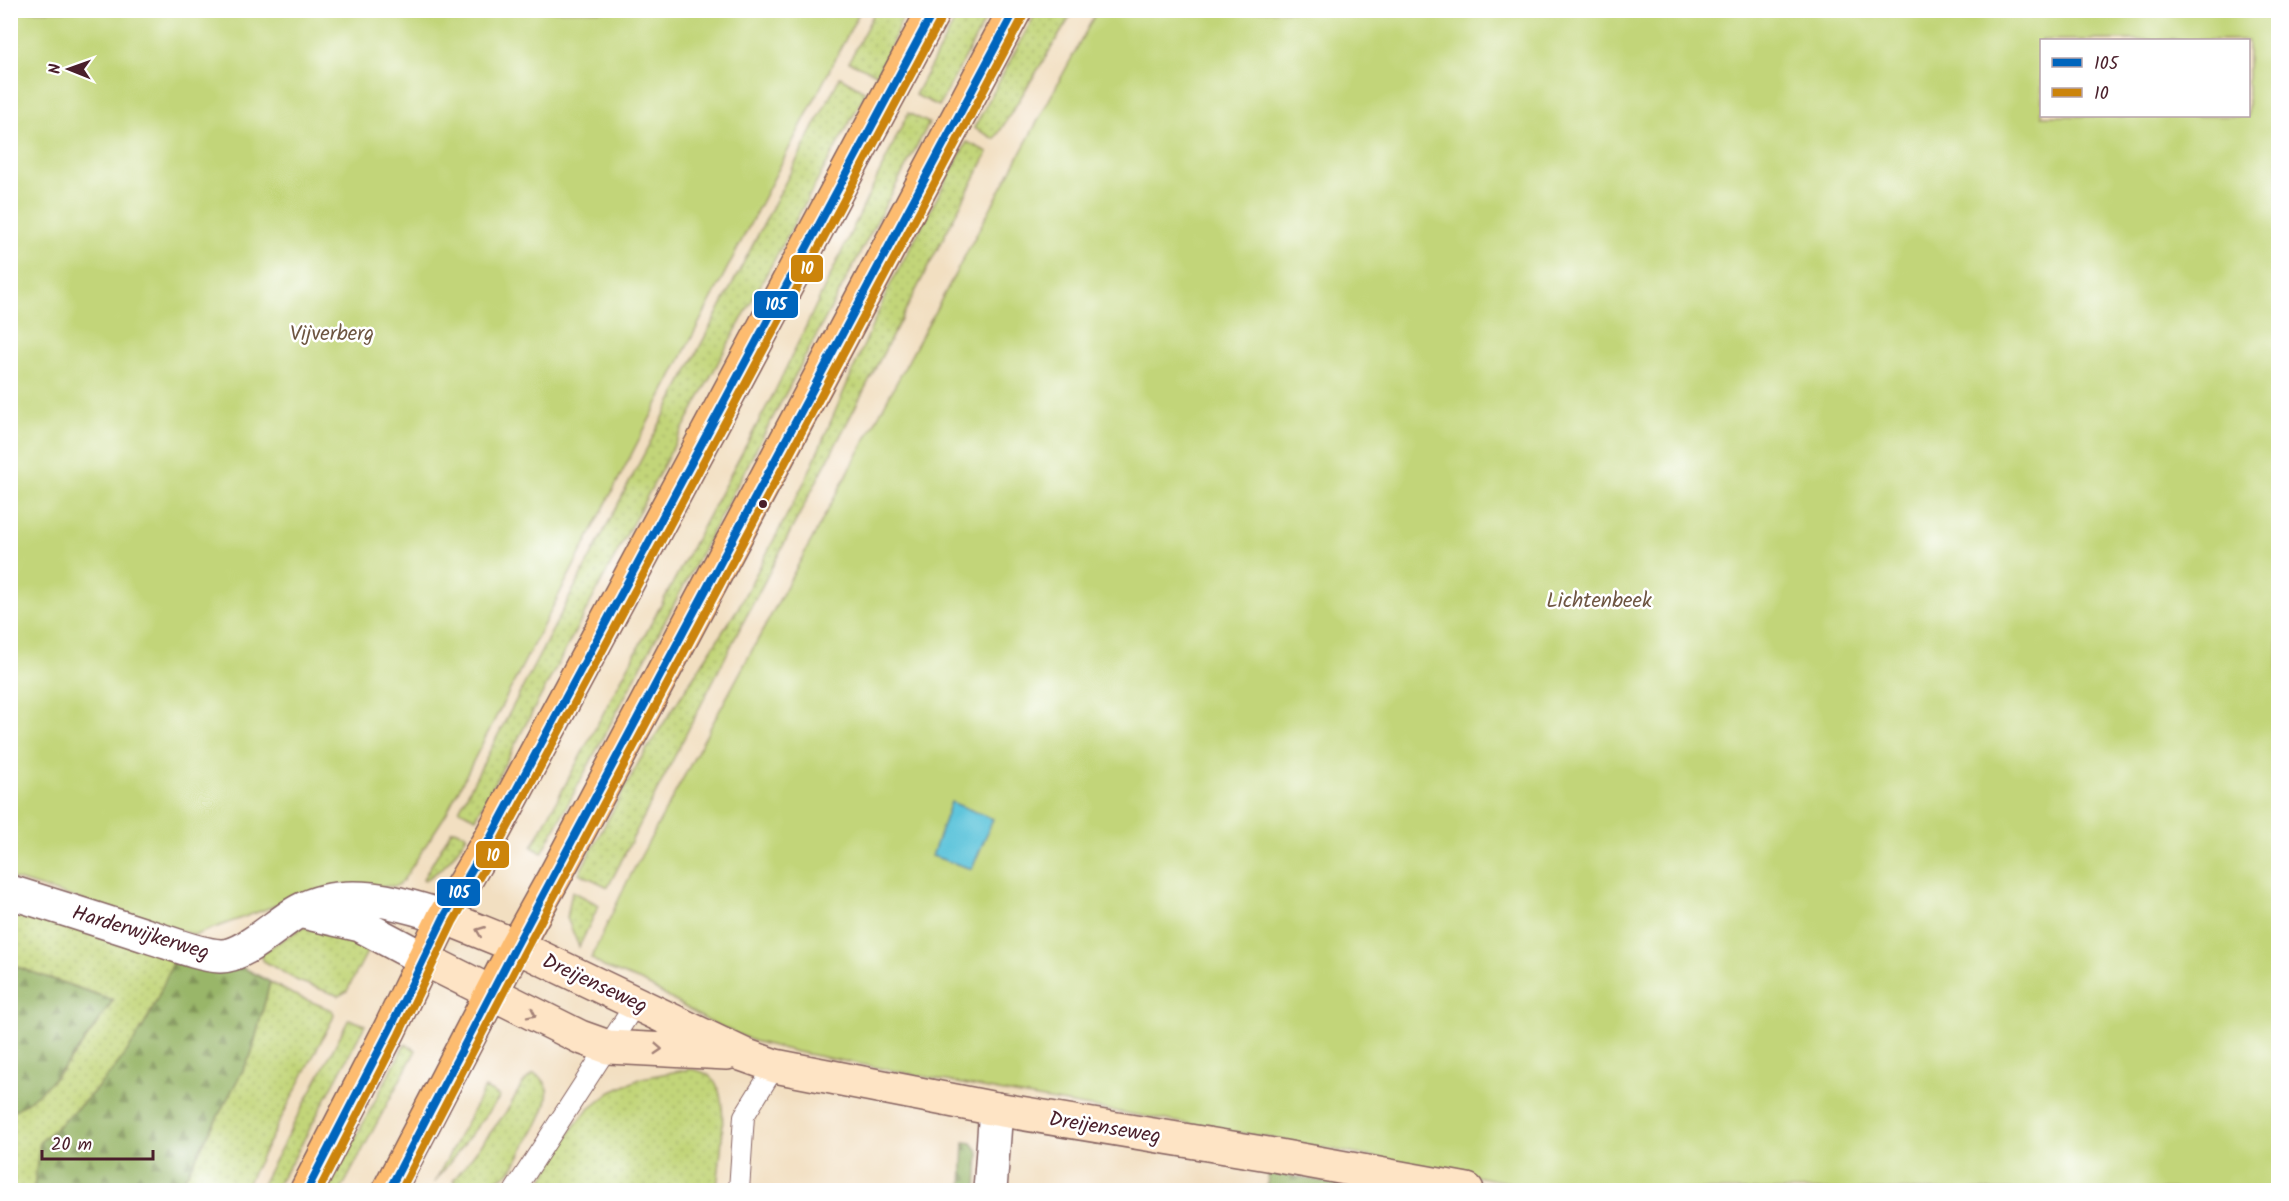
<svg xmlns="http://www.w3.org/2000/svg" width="2289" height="1201" viewBox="0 0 2289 1201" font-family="Kalam,sans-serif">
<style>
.grass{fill:url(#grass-dots);stroke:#867a52;stroke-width:1.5}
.forest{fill:url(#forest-firs);stroke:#726a4a;stroke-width:1.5}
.green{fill:#c2d579;stroke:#867a52;stroke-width:1.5;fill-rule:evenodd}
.water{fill:#5ec5db;stroke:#547283;stroke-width:1.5}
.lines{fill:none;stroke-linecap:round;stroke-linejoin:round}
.lane-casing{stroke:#856260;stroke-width:22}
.street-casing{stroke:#856260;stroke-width:36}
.secondary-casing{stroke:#856260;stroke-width:36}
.primary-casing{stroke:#856260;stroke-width:36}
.lane{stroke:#fff;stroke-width:20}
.street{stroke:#fff;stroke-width:33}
.secondary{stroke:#fee4c5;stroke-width:33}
.primary{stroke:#fdbc6f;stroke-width:33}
.bus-1-casing{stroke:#fff;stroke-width:12}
.bus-2-casing{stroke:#fff;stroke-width:12}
.bus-1{stroke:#0065bd;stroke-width:8}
.bus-2{stroke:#cc840b;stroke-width:8}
.oneway{stroke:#a48278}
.bus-dot{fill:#4a1f2b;stroke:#fff;stroke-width:2}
.labels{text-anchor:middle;stroke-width:5;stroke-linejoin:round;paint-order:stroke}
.park-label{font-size:21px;fill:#6e5642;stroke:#fff}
.street-label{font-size:21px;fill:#4a1f2b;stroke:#fff}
.line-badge{stroke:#fff;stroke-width:2}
.badge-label{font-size:16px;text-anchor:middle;font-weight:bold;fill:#fff}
</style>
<defs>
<pattern id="grass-dots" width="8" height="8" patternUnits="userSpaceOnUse" patternTransform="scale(1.5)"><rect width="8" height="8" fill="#c2d579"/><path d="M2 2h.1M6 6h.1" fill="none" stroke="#a8b669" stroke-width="1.8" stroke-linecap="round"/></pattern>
<pattern id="forest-firs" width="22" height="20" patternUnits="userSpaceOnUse" patternTransform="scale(1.5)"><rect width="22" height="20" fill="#99b669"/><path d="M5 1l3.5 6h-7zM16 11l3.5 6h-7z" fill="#7f9357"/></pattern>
</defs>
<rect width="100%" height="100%" fill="#fff"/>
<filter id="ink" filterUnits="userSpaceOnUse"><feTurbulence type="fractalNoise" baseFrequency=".0167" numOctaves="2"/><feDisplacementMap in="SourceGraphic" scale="12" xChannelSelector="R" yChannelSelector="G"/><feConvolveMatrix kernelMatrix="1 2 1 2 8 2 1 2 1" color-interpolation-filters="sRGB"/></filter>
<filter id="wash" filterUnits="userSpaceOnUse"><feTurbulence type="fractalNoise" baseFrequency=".008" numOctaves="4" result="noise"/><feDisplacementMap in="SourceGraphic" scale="24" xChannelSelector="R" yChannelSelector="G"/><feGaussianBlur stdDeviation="1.35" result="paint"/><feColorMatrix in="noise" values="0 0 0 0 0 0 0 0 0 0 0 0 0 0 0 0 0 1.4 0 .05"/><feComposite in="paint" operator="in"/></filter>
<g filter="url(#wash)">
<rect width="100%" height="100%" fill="#f2dfc1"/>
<path class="grass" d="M875 11H905L895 37 877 74 849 62Z
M960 11H990L939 106 915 95Z
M1037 11H1074L995 139 974 128Z
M840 77 866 92 720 359 476 818 459 810Z
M908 113 929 123 542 853 532 847 776 389Z
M967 142 988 152 735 638 608 887 579 873 640 760 738 608 806 479 889 287Z
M455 830 467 835C454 856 447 867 425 880L423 879 451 831Z
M572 891 599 905 579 947 567 918Z
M11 905 175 958C165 980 156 1004 144 1025 118 1071 80 1108 40 1142L34 1190H11L10 1112C51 1093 89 1036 113 1000L11 965Z
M303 927 349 936 367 952 347 991 339 996 298 981 262 960 260 954Z
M270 982 292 994 332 1010 334 1014 333 1018 244 1190H178L251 1055Z
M349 1019 365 1025 356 1042 294 1158 274 1190H259Z
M405 1044 416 1050 341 1190H328Z
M689 1069C702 1070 713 1075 718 1088 728 1113 719 1163 717 1190H536L574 1126 588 1110 611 1092 642 1078Z
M534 1074C565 1086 534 1130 524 1147 520 1155 516 1165 510 1171 501 1181 492 1177 485 1190H470L453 1181C471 1158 489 1135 506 1112 514 1101 521 1080 534 1074Z
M485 1088 498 1095 499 1098 434 1183Z"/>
<path class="forest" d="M175 958 242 967 270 982 251 1055 178 1190H34L40 1142C80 1108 118 1071 144 1025 156 1004 165 980 175 958Z
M11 965 113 1000C89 1036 51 1093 11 1112Z
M964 1142 972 1143 979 1152 977 1190H962Z
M1269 1172 1372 1190H1266Z"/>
<path class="green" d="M10 11H860L446 814 402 882 396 886 318 890 195 935 11 878Z
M1097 11H2278V1190H1550L1270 1138 1009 1093 797 1052 753 1041 708 1021 641 981 604 967 591 958 627 882ZM2042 40H2248V116H2042Z"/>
<path class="water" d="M951 802 993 819 972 869 932 856Z"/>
</g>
<g filter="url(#ink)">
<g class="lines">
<g class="lane-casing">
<path id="lane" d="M515 1190 636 1003
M739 1190 744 1116 775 1066"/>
</g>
<g class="street-casing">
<path id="street" d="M10 892C58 907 106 922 154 938 173 944 200 955 220 956 244 957 278 922 299 911 345 886 398 902 444 917
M303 912 360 925 424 959
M990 1190 996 1109"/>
</g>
<g class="secondary-casing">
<path id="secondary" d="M444 917 516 946 744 1055 775 1066 996 1109 1268 1154 1467 1190
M424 959 580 1037 608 1047 727 1053"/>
</g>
<g class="primary-casing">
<path id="primary" d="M307 1190 390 1029 444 917 491 837 934 10
M389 1190 516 946 556 874 1015 10"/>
</g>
<use href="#lane" class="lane"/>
<use href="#street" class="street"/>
<use href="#secondary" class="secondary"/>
<use href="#primary" class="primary"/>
<g class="bus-1-casing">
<path id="bus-1" d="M307 1190 390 1029 444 917 491 837 934 10
M389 1190 516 946 1015 10"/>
</g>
<g class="bus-2-casing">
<path id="bus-2" d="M319 1190 399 1034 453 922 500 842 943 15
M401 1190 525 951 1024 15"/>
</g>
<use href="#bus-1" class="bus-1"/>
<use href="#bus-2" class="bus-2"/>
</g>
<defs><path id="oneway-chevron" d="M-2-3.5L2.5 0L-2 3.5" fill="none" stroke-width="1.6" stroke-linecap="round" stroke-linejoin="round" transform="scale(1.5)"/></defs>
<g class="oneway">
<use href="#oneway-chevron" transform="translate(480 931) rotate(-158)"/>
<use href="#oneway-chevron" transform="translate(532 1014) rotate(26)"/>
<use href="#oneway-chevron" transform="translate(658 1049) rotate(3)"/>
</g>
</g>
<circle class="bus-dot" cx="763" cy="504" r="5"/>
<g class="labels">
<g class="park-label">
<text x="332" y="340">Vijverberg</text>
<text x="1599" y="607">Lichtenbeek</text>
</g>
<g class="street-label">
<text transform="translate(141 932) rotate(17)" y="7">Harderwijkerweg</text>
<text transform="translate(595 983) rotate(25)" y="7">Dreijenseweg</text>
<text transform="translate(1105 1127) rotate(9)" y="7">Dreijenseweg</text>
</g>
</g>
<g class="line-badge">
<rect x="790" y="254" width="34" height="29" rx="6" fill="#cc840b"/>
<rect x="753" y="290" width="46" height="29" rx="6" fill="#0065bd"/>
<rect x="475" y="840" width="35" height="29" rx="6" fill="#cc840b"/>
<rect x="436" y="878" width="45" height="29" rx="6" fill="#0065bd"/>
</g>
<g class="badge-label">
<text x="807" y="274">10</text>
<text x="776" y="310">105</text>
<text x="493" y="861">10</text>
<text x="459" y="898">105</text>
</g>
<rect width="2289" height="1201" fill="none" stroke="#fff" stroke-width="36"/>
<rect x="2040" y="39" width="210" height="78" fill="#ffffff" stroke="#b7a5aa" stroke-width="1.5"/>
<rect x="2052" y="58" width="30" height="9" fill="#0065bd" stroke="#b7a5aa" stroke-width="1.5"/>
<text x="2094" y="69" font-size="18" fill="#4a1f2b">105</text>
<rect x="2052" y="88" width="30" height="9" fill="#cc840b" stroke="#b7a5aa" stroke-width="1.5"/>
<text x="2094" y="99" font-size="18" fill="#4a1f2b">10</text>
<g transform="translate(69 69) rotate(271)" stroke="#ffffff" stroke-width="4.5" paint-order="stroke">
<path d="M0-4.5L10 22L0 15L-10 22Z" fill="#4a1f2b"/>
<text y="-9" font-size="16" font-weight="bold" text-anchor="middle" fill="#4a1f2b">N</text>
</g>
<path d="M42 1150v9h111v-9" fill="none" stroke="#4a1f2b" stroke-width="3"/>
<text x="51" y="1150" font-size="18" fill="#4a1f2b" stroke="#ffffff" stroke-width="4.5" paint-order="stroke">20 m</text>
</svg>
